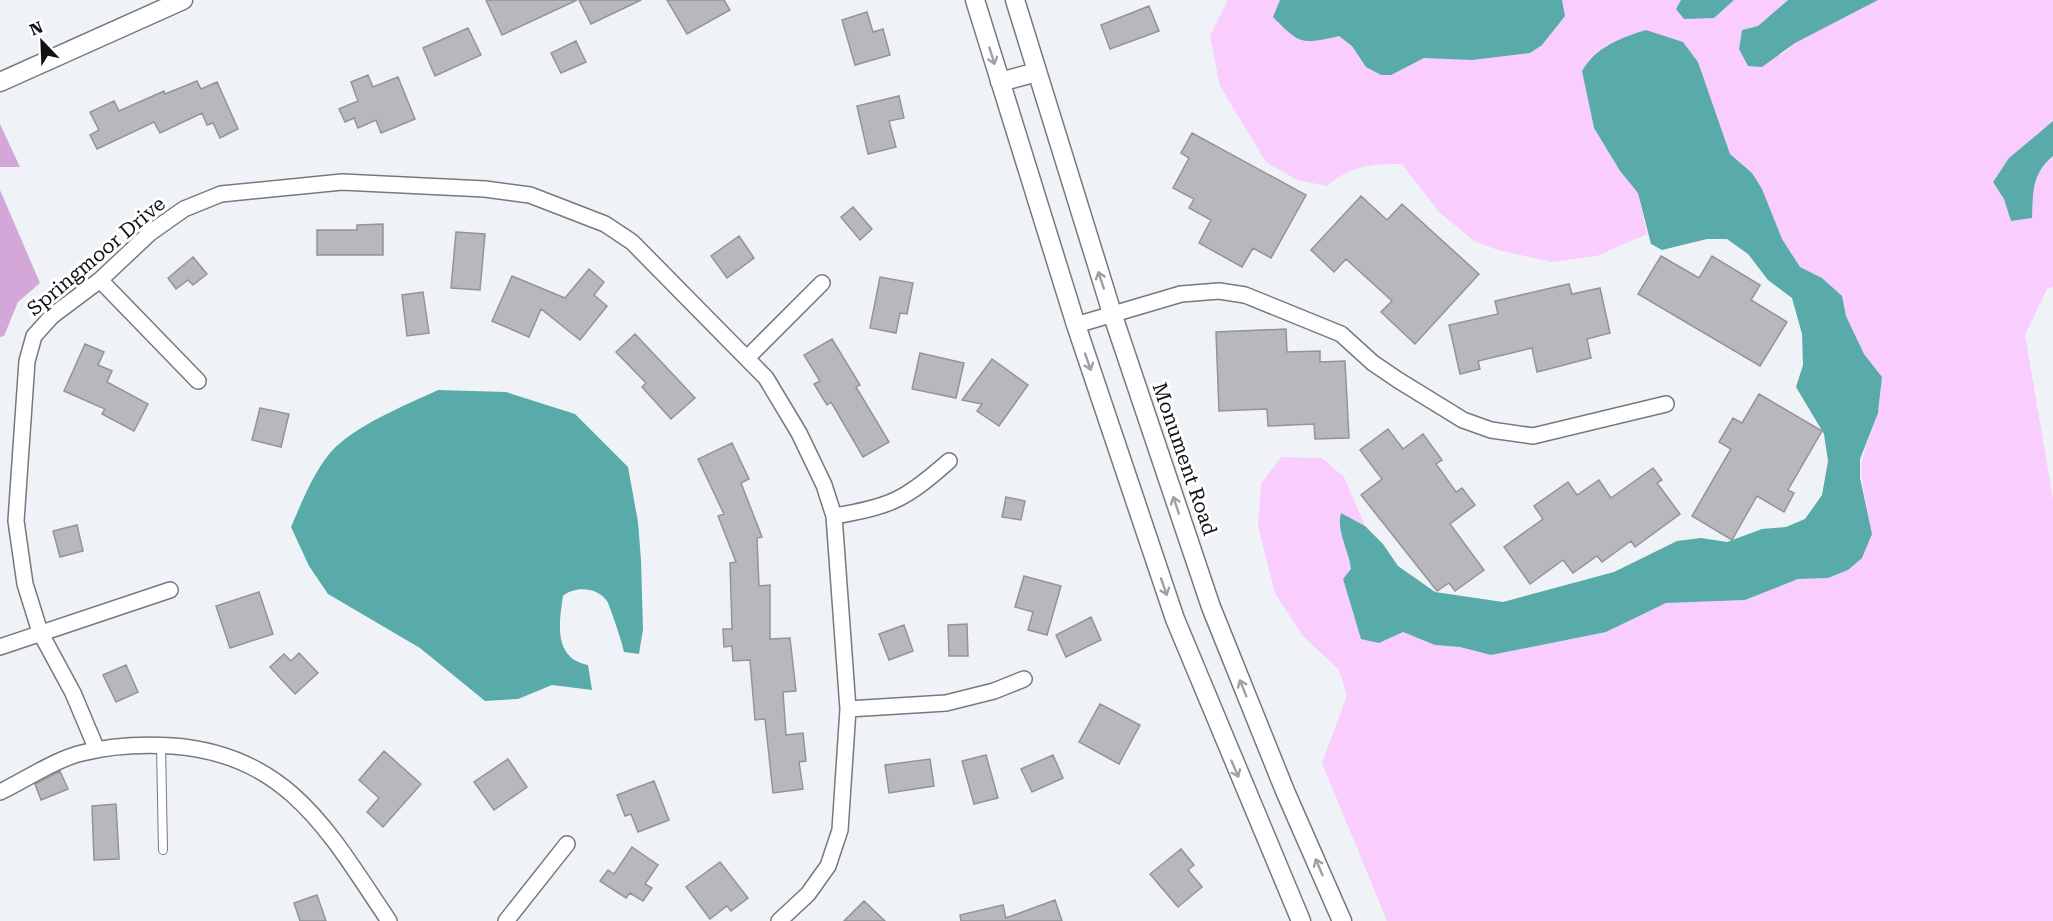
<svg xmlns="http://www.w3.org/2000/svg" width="2053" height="921" viewBox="0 0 2053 921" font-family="'Roboto Serif',serif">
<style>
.green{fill:#f9cdfe}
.forest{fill:#d3a8d8}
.water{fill:#58aba8}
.building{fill:#b7b7bc;stroke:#949399;stroke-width:1.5}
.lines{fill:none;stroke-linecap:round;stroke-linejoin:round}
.service-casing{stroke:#76797e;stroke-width:10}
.minor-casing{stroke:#76797e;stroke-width:18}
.tertiary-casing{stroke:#76797e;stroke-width:21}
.service{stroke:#fff;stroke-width:8}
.minor{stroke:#fff;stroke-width:15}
.tertiary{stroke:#fff;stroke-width:18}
.oneway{stroke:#9fa0a1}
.labels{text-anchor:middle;stroke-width:6;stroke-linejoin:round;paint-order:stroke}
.street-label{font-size:20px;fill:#101113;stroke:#fff}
</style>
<rect width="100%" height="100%" fill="#eff3f8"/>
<path class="green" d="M1228 0H1681L1676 9 1714 18 1734 0H1788L1758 26 1742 30 1739 49 1748 66 1784 53 1795 43 1834 20 1878 0H2053V121L2009 158 1993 182 2004 199 2011 221 2031 218C2033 192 2032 174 2053 156V287L2047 289 2025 335 2053 499V921H1387L1322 763 1347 695 1339 670 1302 635 1275 593 1258 527 1261 484 1281 457 1322 458 1344 477 1365 526 1341 514C1336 532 1349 550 1352 569L1343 579 1355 620 1379 643 1403 632 1435 645 1460 647 1491 655 1606 632 1666 603 1745 600 1798 579 1828 578 1867 506C1855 460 1864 456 1877 414 1881 403 1880 389 1882 377L1864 354 1846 316 1841 296 1822 278 1800 267 1782 239 1752 173 1730 154 1698 62 1683 42 1646 30 1605 46 1582 70 1594 128 1620 171 1638 193 1647 234 1597 256 1552 262 1498 250 1474 241 1439 212 1402 164C1371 164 1352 165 1327 186L1297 180 1266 162 1220 86 1210 36Z"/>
<path class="forest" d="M0 124 20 167H0Z
M0 190 40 283 18 302 4 336 0 337Z"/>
<path class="water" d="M1280 0H1562L1565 16 1542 45 1530 53 1472 60 1424 58 1391 75H1381L1366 67 1352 46 1339 36C1300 45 1300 44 1273 17Z
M1681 0H1734L1714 18 1684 19 1676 9Z
M1788 0H1878L1795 43 1762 67 1748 66 1739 49 1742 30 1758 26Z
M1646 30 1683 42 1698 62 1730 154 1752 173 1762 189 1782 239 1800 267 1822 278 1842 296 1846 316 1864 354 1882 377 1878 413 1860 459V478L1872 534 1862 558 1848 570 1828 578 1798 579 1745 600 1666 603 1606 632 1491 655 1460 647 1435 645 1403 632 1379 643 1361 639 1343 579 1351 569C1349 550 1336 532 1341 513L1365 526 1383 544 1398 566 1435 592 1503 602 1614 572 1677 541 1701 538 1727 542 1762 529 1786 527 1805 519 1822 495 1828 461 1824 434 1796 387 1803 365 1802 334 1792 298 1768 280 1748 254 1727 239H1707L1662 250 1651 244 1638 193 1620 171 1594 128 1582 71C1596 47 1620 38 1646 30Z
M2053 121V156C2032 174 2033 191 2032 218L2011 221 2004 199 1993 182 2009 158Z
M438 390 506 392 575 414 628 467 638 522 641 560 643 629 639 654 624 652C623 645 610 606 607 601 597 587 575 586 563 596 559 623 553 658 588 665L592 690 552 685 518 699 485 701 420 648 328 594 309 566 291 527C302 502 312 475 330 453 353 426 406 405 438 390Z"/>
<path class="building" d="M486 0H577L502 35Z
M579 0H641L591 24Z
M667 0H724L730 10 687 34Z
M1149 6 1159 31 1110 49 1101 25Z
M867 12 873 32 883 29 890 55 855 65 842 20Z
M468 28 481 55 435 76 423 48Z
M576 41 586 62 561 73 551 53Z
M368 75 373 87 398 77 415 119 381 133 376 120 358 128 354 118 345 122 339 109 358 101 351 82Z
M197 81 201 89 217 82 238 129 220 138 213 123 207 125 202 113 160 133 154 122 97 149 90 135 99 130 90 112 114 101 119 111 164 91 165 94Z
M899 96 904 118 889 121 896 147 868 154 857 106Z
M1192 133 1306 195 1271 258 1253 248 1242 267 1199 243 1211 220 1189 208 1194 199 1173 188 1189 158 1181 153Z
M1361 196 1387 220 1402 204 1479 274 1415 344 1381 312 1392 301 1346 259 1334 272 1311 250Z
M853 207 872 229 860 240 841 217Z
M383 224V255H317V230H357V225Z
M456 232 485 234 480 290 451 288Z
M739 236 754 258 727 278 711 256Z
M1661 256 1699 278 1712 256 1760 285 1751 300 1787 322 1760 366 1638 294Z
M193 257 207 274 193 285 188 280 176 289 168 278Z
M589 269 604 282 594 295 607 306 580 340 541 309 529 337 492 321 512 276 565 298Z
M880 277 913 283 907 314 900 313 896 333 870 328Z
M1569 284 1572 294 1600 288 1610 333 1587 339 1591 358 1537 372 1532 348 1478 361 1480 369 1460 374 1449 325 1498 314 1495 301Z
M423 292 429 333 407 336 402 295Z
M1286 329 1287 352 1320 351V362L1345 361 1349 438 1315 439 1314 424 1268 426 1267 409 1219 411 1216 332Z
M635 334 695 398 671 419 642 387 646 383 616 352Z
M832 339 860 385 856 387 889 442 863 457 831 402 827 405 814 384 820 381 804 355Z
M85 344 104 352 98 365 112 371 107 382 148 404 134 431 102 414 105 409 64 391Z
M920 353 964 363 956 398 912 389Z
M992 359 1028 385 999 426 977 411 982 404 962 400Z
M1759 394 1822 431 1788 490 1794 493 1784 512 1757 496 1732 540 1692 516 1731 449 1719 442 1733 418 1742 423Z
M260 408 289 414 281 447 252 440Z
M1388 429 1403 449 1423 434 1442 460 1436 464 1456 492 1462 488 1475 505 1450 524 1484 570 1455 591 1449 583 1437 591 1361 495 1382 479 1360 450Z
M732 443 749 479 741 483 762 537 757 538 759 586 770 585V639L790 638 796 691 783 692 786 735 803 733 806 761 799 762 803 789 773 793 765 719 755 720 750 660 733 661 732 646 724 647 723 629H732L730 563 736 562 718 516 724 514 698 459Z
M1653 468 1662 480 1657 483 1680 514 1635 547 1631 541 1602 562 1597 556 1573 573 1563 560 1530 584 1504 547 1543 519 1534 506 1568 482 1577 495 1599 480 1611 498Z
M1006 497 1025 501 1021 520 1002 517Z
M77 525 83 551 60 557 53 531Z
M1024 576 1061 586 1047 635 1028 630 1033 612 1015 607Z
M259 592 273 634 230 648 216 606Z
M1091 617 1101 640 1066 657 1056 635Z
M967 624 968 656H949L948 625Z
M904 625 913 651 889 660 879 634Z
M299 653 318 673 295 694 270 667 284 654 291 661Z
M126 665 138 692 116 702 103 675Z
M1100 704 1140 725 1119 764 1079 742Z
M384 751 421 784 383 827 367 812 379 798 359 780Z
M986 755 998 798 974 804 962 761Z
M1053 755 1063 778 1032 792 1021 769Z
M508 759 527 787 494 810 474 782Z
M930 759 934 786 889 793 885 765Z
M60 771 68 789 41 800 35 784Z
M654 781 669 820 638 832 631 814 625 816 617 795Z
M116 804 119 859 94 860 92 806Z
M632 847 658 865 645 884 652 888 643 901 630 893 626 898 600 881 608 870 614 874Z
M1181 849 1194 865 1188 870 1202 887 1178 907 1150 874Z
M720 862 748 898 731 911 727 906 710 919 686 887Z
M317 895 326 921H300L294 903Z
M1055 900 1062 921H961L960 915 1003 905 1006 918Z
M864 901 885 921H844Z"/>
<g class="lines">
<g class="service-casing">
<path id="service" d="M161 746 163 850"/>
</g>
<g class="minor-casing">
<path id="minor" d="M100 280 198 381
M1076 325 1181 294 1219 291 1245 295 1341 334 1373 363 1398 380 1463 420 1491 430 1533 436 1666 404
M747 358 822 283
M834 516C891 507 906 499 949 461
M0 647 170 590
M848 709 946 703 994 691 1024 679
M97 750 73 693 40 632 25 584 16 521 27 361 34 336 52 316 100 280 150 233 184 209 221 194 342 182 485 189 530 195 605 224 632 242 766 378 799 433 824 485 834 516 848 709 840 830 828 866 808 894 779 921
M0 792C25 780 56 759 82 753 113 745 141 744 173 746 290 755 330 834 389 921
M506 921 567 844"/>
</g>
<g class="tertiary-casing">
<path id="tertiary" d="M975 0 1076 325 1175 619 1301 921
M1015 0 1112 313 1211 607 1285 791 1342 921
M0 82 183 0
M1000 82 1037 72"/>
</g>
<use href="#service" class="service"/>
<use href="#minor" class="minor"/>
<use href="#tertiary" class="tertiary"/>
</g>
<defs><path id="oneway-shaft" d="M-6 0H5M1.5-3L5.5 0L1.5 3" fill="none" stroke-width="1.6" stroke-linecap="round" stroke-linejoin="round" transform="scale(1.5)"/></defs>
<g class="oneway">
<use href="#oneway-shaft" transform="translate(992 56) rotate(73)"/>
<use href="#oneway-shaft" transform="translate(1101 280) rotate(-108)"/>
<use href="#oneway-shaft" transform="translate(1088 362) rotate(71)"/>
<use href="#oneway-shaft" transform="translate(1176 505) rotate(-109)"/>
<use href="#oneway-shaft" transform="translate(1164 587) rotate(71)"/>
<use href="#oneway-shaft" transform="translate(1243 688) rotate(-112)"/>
<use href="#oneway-shaft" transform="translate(1235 769) rotate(67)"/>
<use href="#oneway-shaft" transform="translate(1319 867) rotate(-113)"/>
</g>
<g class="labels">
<g class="street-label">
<text transform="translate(96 256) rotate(-40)" y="7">Springmoor Drive</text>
<text transform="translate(1185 459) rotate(71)" y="7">Monument Road</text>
</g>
</g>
<g transform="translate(42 42) rotate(337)" stroke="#ffffff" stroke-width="4.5" paint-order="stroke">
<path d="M0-4.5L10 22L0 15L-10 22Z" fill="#101113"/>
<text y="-9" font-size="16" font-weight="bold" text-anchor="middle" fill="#101113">N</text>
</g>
</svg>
